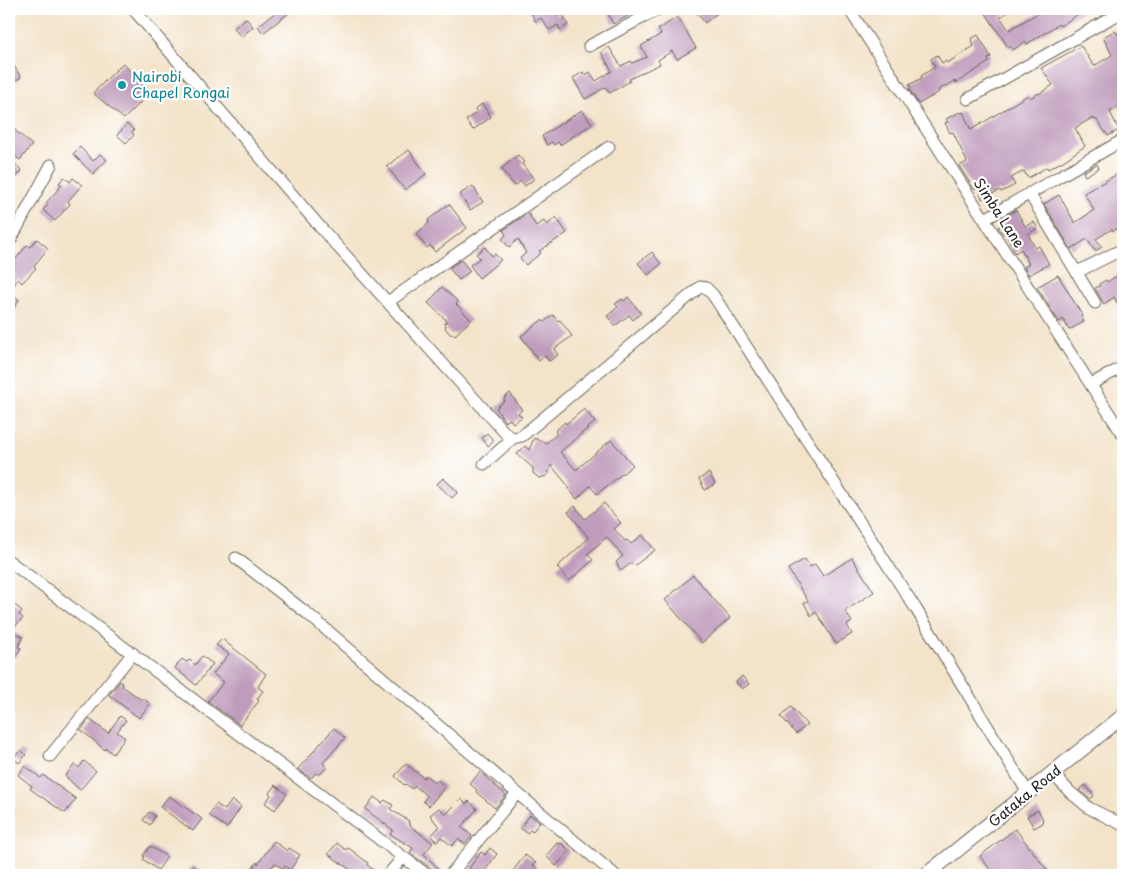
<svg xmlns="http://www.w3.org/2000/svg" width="1132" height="884" viewBox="0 0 1132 884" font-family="'Playpen Sans',sans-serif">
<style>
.building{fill:#c09cbc}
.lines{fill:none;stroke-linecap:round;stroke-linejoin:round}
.minor-casing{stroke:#676259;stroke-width:13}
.tertiary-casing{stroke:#676259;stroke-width:16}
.minor{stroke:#fff;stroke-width:11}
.tertiary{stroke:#fff;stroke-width:14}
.culture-dot{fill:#0f9aa8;stroke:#fff;stroke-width:2}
.labels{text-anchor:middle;stroke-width:4.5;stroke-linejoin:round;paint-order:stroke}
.culture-label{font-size:14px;fill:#0d838f;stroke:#fff;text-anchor:start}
.street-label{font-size:14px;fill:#1c1c1c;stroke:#fff}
</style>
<rect width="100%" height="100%" fill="#fff"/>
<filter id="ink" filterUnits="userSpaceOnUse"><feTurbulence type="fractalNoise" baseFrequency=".02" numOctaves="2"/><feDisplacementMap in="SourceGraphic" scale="10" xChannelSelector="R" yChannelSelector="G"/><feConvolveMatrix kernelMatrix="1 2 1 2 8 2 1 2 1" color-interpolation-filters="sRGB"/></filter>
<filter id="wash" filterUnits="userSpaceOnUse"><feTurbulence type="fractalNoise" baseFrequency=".0096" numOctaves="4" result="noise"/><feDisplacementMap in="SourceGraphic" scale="20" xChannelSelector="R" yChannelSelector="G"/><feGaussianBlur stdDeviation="1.12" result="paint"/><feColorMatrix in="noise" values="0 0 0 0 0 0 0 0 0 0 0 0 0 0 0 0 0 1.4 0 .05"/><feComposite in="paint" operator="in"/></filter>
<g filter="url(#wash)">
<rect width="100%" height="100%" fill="#f3e3c9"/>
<g id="blocks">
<path class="building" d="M280 9H294L263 33 258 26Z
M529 9H554L558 16 562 14 568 25 560 30 558 25 549 30 541 18 535 21Z
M606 9H641L613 24Z
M694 9H722L705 23Z
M983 9H1013L1000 17 1009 30 1045 9H1086L1060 26 1059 24 1046 32 1027 44 1025 42 1013 50 1010 46 1008 47Z
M678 17 696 48 677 59 672 51 658 60 660 64 629 79 630 81 610 93 606 87 585 99 573 78 583 72 585 75 590 72 596 81 612 71 601 52 609 47 621 66 631 61 632 63 647 57 641 46 661 34 658 29Z
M246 18 253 27 241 37 234 28Z
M1115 31 1117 34 1123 31V104L1110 112 1119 130 1108 136 1096 119 1094 120 1092 118 1075 128 1085 146 1065 160 1048 169 1047 167 1030 177H1027L1024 171 1011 178 1015 185 1001 192 1000 190 982 199 979 187 974 189 959 166 967 162 953 132 950 133 945 123 948 122 946 119 960 112 961 113 963 112 971 130 1028 95 1030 98 1039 93V94L1053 85 1041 68 1081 46 1094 66 1112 55 1103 37Z
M978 35 991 57 988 59 989 62 956 83 955 81 938 90 939 92 919 104 909 89 911 88 909 85 922 78 921 76 935 67 931 59 937 55 942 63 946 61 947 63 974 46 971 39Z
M123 63 150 93 124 119 93 93Z
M14 66 21 77 15 81 9 73V69Z
M482 104 491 117 473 130 466 120 477 112 475 109Z
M582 110 592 124 560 145 558 142 554 145 552 142 547 145 542 136Z
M127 124 134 130 132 132 134 135 126 143 117 135Z
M9 125 32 145 20 160 9 151Z
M80 147 93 161 100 154 107 160 93 174 73 154Z
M409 150 426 174 405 190 387 166Z
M518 155 524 162 522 164 534 179 525 186 521 181 515 186 501 169Z
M9 157 22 171 9 185Z
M1097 164 1099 168 1085 176 1083 172Z
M1123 171V225L1113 231 1112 229 1096 239 1102 247 1095 251 1087 239 1071 249 1044 204 1059 195 1075 223 1094 210 1084 193Z
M64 177 70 182 73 178 82 185 68 201 70 204 55 221 43 210 48 205 46 203 62 185 59 183Z
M473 186 483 202 470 210 460 194Z
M449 204 467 228 435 252 430 245 427 248 416 234 429 223 428 220Z
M1016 210 1025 226 1034 222 1038 228 1028 234 1035 248 1039 246 1049 264 1029 275 1024 267 1029 264 1021 249 1015 253 1005 233 1003 234 998 227 1004 225 1001 219Z
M528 213 536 226 544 221 547 225 556 217 567 233 539 251 541 253 526 265 520 258 526 253 518 239 509 247 502 239 506 235 503 230Z
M37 239 48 248 34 266 36 268 22 283 18 279 9 292 19 300 9 317V264L14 257 16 259 27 245 30 247Z
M485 247 492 256 495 254 501 260 479 278 470 265 480 258 476 254Z
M652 252 661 264 648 275 638 263Z
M461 260 470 271 459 280 449 268Z
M1123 272V313L1114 297 1104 304 1095 288 1100 286 1099 284 1106 280 1107 282Z
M1058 275 1082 315 1081 316 1084 322 1069 330 1063 319 1059 322 1037 287Z
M442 287 455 299 458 302 456 304 471 320 455 335 453 333 451 335 445 328 446 326 444 324 446 322V320L428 303Z
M628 297 641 313 633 320 629 315 615 326 607 316 618 307 615 304 622 299 624 301Z
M553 315 558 321 560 320 572 336 554 349 558 355 549 361 545 356 539 361 521 336 542 320 544 322Z
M510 393 522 410 518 413 522 417 513 423 510 419 505 422 496 408 505 400 504 398Z
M584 409 595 422 560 452 576 470 611 440 633 465 597 494 590 486 577 499 568 488 569 487 551 465 547 476 539 478 533 473V468L517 454 525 446 529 450 534 438 546 443 557 434 555 431 565 422 566 424Z
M487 433 494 441 488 446 482 438Z
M709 473 715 484 705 490 699 479Z
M443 478 458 492 452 498 437 484Z
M604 503 621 523 614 529 625 541 627 540 631 544 642 535 655 550 634 566 631 563 621 571 616 562 623 556 607 537 587 554 593 560 569 581 557 567 589 538 568 512 575 506 585 519Z
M852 558 874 592 845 611 852 622 847 625 852 634 836 644 816 612 811 616 804 603 808 601 788 569 805 559 810 567 815 564 823 576Z
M693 575 730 618 702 643 665 600Z
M9 600 22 611 19 615 23 618 11 631 23 637 18 647 21 648 15 658 9 654Z
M222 639 266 674 258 687 263 691 257 699 259 701 240 725 208 701 224 682 213 674 229 654 216 645Z
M202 656 213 664 196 685 175 668 182 659 186 662 190 660 195 665Z
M742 676 749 684 742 689 736 682Z
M120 681 123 684 122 686 142 700 143 698 150 704 139 718 109 695Z
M791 707 807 725 796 734 781 716Z
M120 716 126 720 117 732 125 738 113 754 106 748 105 750 81 730 89 719 108 733Z
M334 728 345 738 323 763 327 767 319 775 316 773 311 778 298 769Z
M21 750 26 755 19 763 13 758Z
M84 761 96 771 80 790 65 776 75 764 79 768Z
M406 764 424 778 425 775 435 783 438 780 445 787 429 806 423 801 427 796 415 786 412 789 406 784 404 785 395 776Z
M25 766 41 778 43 775 76 799 65 813 30 789 32 786 18 775Z
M480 772 506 795 495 808 476 792 477 790 470 784Z
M275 785 287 794 275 810 265 803 271 795 269 793Z
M1086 785 1094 796 1090 799 1079 790Z
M169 796 202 819 193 831 160 807Z
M374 797 382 803 385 800 393 805 390 809 409 821 408 823 410 824 409 825 433 843 424 854 443 873V875H434L432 869 410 853 413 848 390 834 393 830 365 809Z
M461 799 466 804 469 801 477 809 461 827 472 836 465 844 458 839 452 846 441 837 437 842 431 836 439 827 430 815 439 808 446 814Z
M232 800 241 807 227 828 209 815 216 804 225 810Z
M1038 810 1043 819 1042 820 1043 823 1034 828 1027 816Z
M149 812 155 816 150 825 143 820Z
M530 815 540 822 532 832 530 830 527 833 520 828Z
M1015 829 1020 835 1051 875H994L980 856Z
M274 841 287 851 289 848 300 855 290 870 285 866 283 869 275 863 266 875H247L257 862 258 864Z
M337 843 346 850 348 848 354 852 368 863 367 865 381 875H358L328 854Z
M557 843 559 844 561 843 570 851 556 866 546 856Z
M150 846 167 857 158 870 143 859 145 857 143 856Z
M490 848 497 854 482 875H478L469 868 481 852 485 855Z
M525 855 536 863 533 865 537 868 532 875H510Z
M192 865 206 875H185Z"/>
</g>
</g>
<g filter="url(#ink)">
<use href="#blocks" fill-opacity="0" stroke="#676259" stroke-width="1"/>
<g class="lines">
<g class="minor-casing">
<path id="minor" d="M133 9 321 228 507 435 513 438 522 436 700 287 706 288 713 295 916 609 1028 793
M849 9 1123 435
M589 46 659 9
M968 99 1111 18 1123 13
M1029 193 1095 303
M985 219 1123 140
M9 243 51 165
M1077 272 1123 249
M388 302 609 147
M1091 384 1123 367
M484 464 513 438
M236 558 308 614 517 793
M9 561 427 875
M50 756 133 653
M1052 773 1070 792 1089 808 1123 825
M388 875 403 857
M450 875 517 793 615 875"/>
</g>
<g class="tertiary-casing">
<path id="tertiary" d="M926 875 1123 716"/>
</g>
<use href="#minor" class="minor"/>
<use href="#tertiary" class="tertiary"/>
</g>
</g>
<circle class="culture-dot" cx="122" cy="85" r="5"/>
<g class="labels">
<g class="culture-label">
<text x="132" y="82">Nairobi<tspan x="132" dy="16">Chapel Rongai</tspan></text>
</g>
<g class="street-label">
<text transform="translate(999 213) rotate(57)" y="5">Simba Lane</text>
<text transform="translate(1025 796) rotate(-39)" y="5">Gataka Road</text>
</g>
</g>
<rect width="1132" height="884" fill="none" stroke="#fff" stroke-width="30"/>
</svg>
